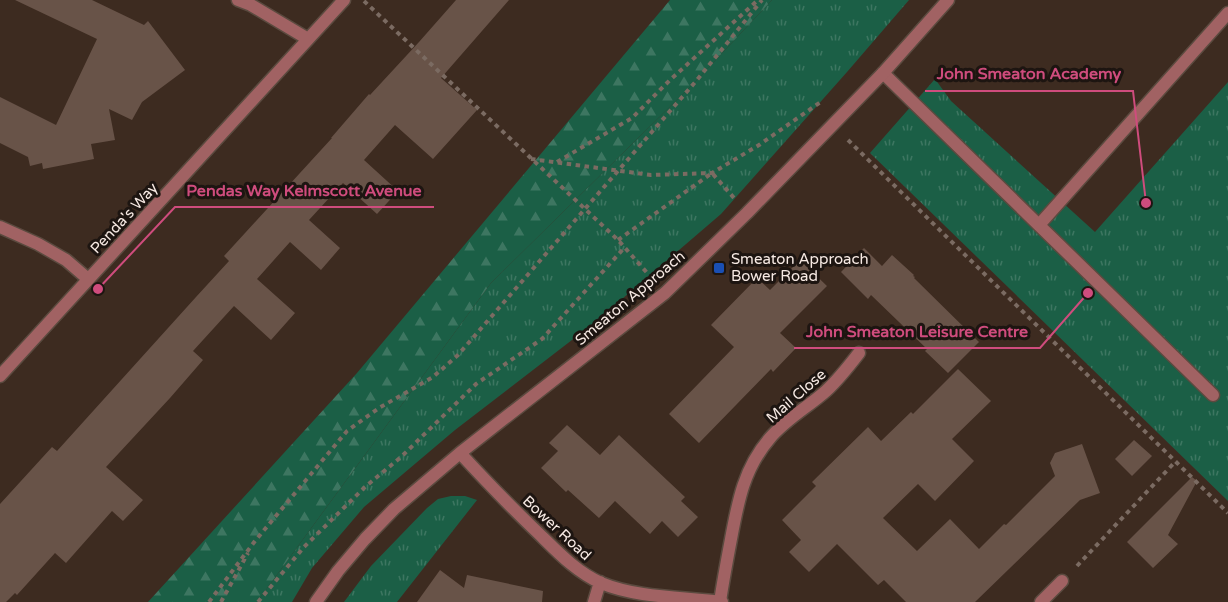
<svg xmlns="http://www.w3.org/2000/svg" width="1228" height="602" viewBox="0 0 1228 602" font-family="'Varela Round',sans-serif">
<style>
.grass{fill:url(#grass-tufts)}
.forest{fill:url(#forest-firs)}
.building{fill:#685348}
.lines{fill:none;stroke-linecap:round;stroke-linejoin:round}
.service-casing{stroke:#5b4a3f;stroke-width:15}
.minor-casing{stroke:#5b4a3f;stroke-width:15}
.path{stroke:#7b6b62;stroke-width:4;stroke-dasharray:4.5 4.5;stroke-linecap:butt}
.service{stroke:#a16263;stroke-width:12}
.minor{stroke:#a16263;stroke-width:12}
.transit-dot{fill:#1a4fb4;stroke:#1d1511;stroke-width:2}
.labels{text-anchor:middle;stroke-width:6;stroke-linejoin:round;paint-order:stroke}
.street-label{font-size:15px;fill:#f7eae4;stroke:#1d1511}
.poi-label{font-size:15px;fill:#f7eae4;stroke:#1d1511;text-anchor:start}
.leader{fill:none;stroke:#cf4c7d;stroke-width:2}
.callout-dot{fill:#cf4c7d;stroke:#1d1511;stroke-width:2}
.callout-label{font-size:16px;text-anchor:middle;font-weight:bold;fill:#cf4c7d;stroke:#1d1511;stroke-width:6;stroke-linejoin:round;paint-order:stroke}
</style>
<defs>
<pattern id="grass-tufts" width="24" height="20" patternUnits="userSpaceOnUse" patternTransform="scale(1.5)"><rect width="24" height="20" fill="#1b5f46"/><path d="M3 7l-1-3M5 7V3M7 7l1-3M15 17l-1-3M17 17v-4M19 17l1-3" fill="none" stroke="#3d7661"/></pattern>
<pattern id="forest-firs" width="22" height="20" patternUnits="userSpaceOnUse" patternTransform="scale(1.5)"><rect width="22" height="20" fill="#1b5f46"/><path d="M5 1l3.5 6h-7zM16 11l3.5 6h-7z" fill="#3d7661"/></pattern>
</defs>
<rect width="100%" height="100%" fill="#3d2b20"/>
<path class="grass" d="M772 0H909L847 72 721 214 594 323 455 430 364 507 312 568 292 602H257L491 283 697 80Z
M935 79 951 101 1095 232 1228 82V501L870 153Z
M451 496H465L477 500 397 602H344L371 566 427 508 438 499Z"/>
<path class="forest" d="M670 0H772L697 80 491 283 257 602H148L357 373Z"/>
<path class="building" d="M15 0H92L144 25 148 21 185 70 142 102 132 120 109 109 115 140 91 144 94 159 43 169 42 163 30 166 28 157 0 143V97L56 125 97 39Z
M456 0H509L441 78 477 110 433 159 395 125 364 160 398 191 377 214 343 183 309 220 340 248 321 270 290 242 257 279 295 313 271 340 234 306 193 351 203 360 170 398 106 467 143 500 123 521 112 511 66 563 55 553 17 595 15 593 6 602H0V504L52 447 57 451 196 297 229 261 224 256 332 138H331L369 94 370 95 419 42Z
M864 248 882 266 892 255 914 275 913 276 915 277 914 278 979 342 948 373 925 351 927 349 871 295 868 299 841 272Z
M800 260 827 286 780 333 796 348 773 372 771 369 699 443 669 414 734 347 711 325 757 278 770 290Z
M958 369 991 401 952 439 974 461 935 501 918 484 883 518 917 551 950 519 979 549 1004 524 1006 525 1055 476 1050 463 1055 453 1082 444 1100 493 1080 500 975 602H906L884 580 878 585 837 544 809 572 789 552 801 540 782 520 816 486 812 482 868 427 881 441 911 412 913 414Z
M567 425 600 455 619 435 685 497 681 501 698 517 678 537 662 521 650 534 615 501 599 518 568 490 566 492 541 468 558 451 549 443Z
M1134 440 1152 456 1132 476 1115 459Z
M1192 477 1197 481 1168 535 1178 544 1153 568 1127 542Z
M440 570 464 588 467 575 543 591 542 602H417Z"/>
<g class="lines">
<g class="service-casing">
<path id="service" d="M883 73 1213 395
M1039 225 1228 13"/>
</g>
<g class="minor-casing">
<path id="minor" d="M238 0 251 5 308 39
M0 227 38 244 66 260 88 279
M0 376 344 0
M460 453C484 479 508 504 533 528 554 548 574 571 601 583 637 598 683 597 722 602
M316 602 338 571 365 539 394 509 460 453 665 293 747 213 883 73 948 0
M594 602 600 582
M720 602C723 581 727 560 731 539 738 501 744 468 770 438 786 419 808 407 826 391 839 379 849 366 859 353
M1041 602 1062 581"/>
</g>
<path class="path" d="M364 1 618 240 649 275
M848 140 1228 513
M531 159 651 175 712 173 759 145 822 101
M557 162 632 118 670 80 758 0
M618 240 712 173 734 198
M1077 566 1175 462
M209 602 255 541 347 431 379 408 433 377 458 355 697 80 762 0
M221 602 248 553
M258 602 304 547 365 487 401 457 476 384 542 339 625 247"/>
<use href="#service" class="service"/>
<use href="#minor" class="minor"/>
</g>
<rect class="transit-dot" x="713" y="262" width="12" height="12" rx="3"/>
<g class="labels">
<g class="street-label">
<text transform="translate(124 218) rotate(-47)" y="5">Penda's Way</text>
<text transform="translate(630 298) rotate(-40)" y="5">Smeaton Approach</text>
<text transform="translate(796 396) rotate(-41)" y="5">Mail Close</text>
<text transform="translate(557 528) rotate(43)" y="5">Bower Road</text>
</g>
<g class="poi-label">
<text x="731" y="264">Smeaton Approach<tspan x="731" dy="17">Bower Road</tspan></text>
</g>
</g>
<path class="leader" d="M1146 203L1133 91H925M98 289L175 207H434M1088 293L1040 348H794"/>
<g class="callout-dot">
<circle cx="1146" cy="203" r="6"/>
<circle cx="98" cy="289" r="6"/>
<circle cx="1088" cy="293" r="6"/>
</g>
<g class="callout-label">
<text x="1029" y="79">John Smeaton Academy</text>
<text x="304" y="196">Pendas Way Kelmscott Avenue</text>
<text x="917" y="337">John Smeaton Leisure Centre</text>
</g>
</svg>
